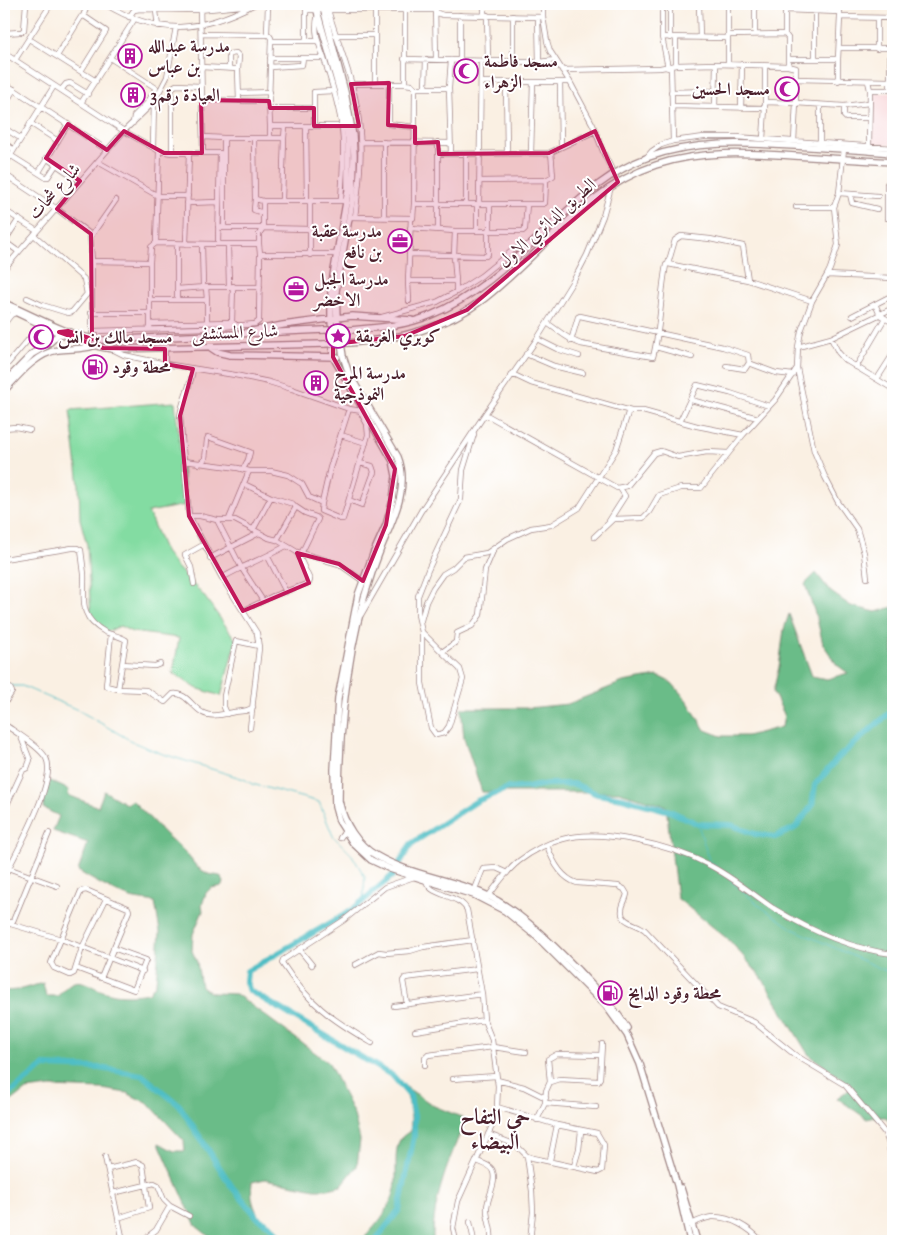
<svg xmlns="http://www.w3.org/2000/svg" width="897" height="1245" viewBox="0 0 897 1245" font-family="'Sorts Mill Goudy',Amiri,serif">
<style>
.built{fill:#f7cfd2}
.green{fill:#83dca2;stroke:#667e66}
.forest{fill:#6abc88;stroke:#5a6e5a}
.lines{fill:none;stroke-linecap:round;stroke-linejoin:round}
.stream{stroke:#50bec5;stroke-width:1}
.river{stroke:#50bec5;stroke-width:6}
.minor-casing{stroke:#a28887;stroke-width:6}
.major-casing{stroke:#a28887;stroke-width:8}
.minor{stroke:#fff;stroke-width:4.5}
.major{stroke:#fff;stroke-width:5.5}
.major-bridge-casing{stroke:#a28887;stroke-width:8;stroke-linecap:butt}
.major-bridge{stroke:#fff;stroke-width:5.5}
.marked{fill:#c2185b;fill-opacity:0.2;stroke:#c2185b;stroke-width:4;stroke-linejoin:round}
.labels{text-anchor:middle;stroke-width:4;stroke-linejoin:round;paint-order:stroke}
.poi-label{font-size:18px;font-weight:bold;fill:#4a1f2b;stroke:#fff;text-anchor:start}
.street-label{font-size:18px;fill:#4a1f2b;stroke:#fff}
.district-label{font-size:22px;font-weight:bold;fill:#4a1f2b;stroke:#fff}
</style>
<rect width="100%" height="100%" fill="#fff"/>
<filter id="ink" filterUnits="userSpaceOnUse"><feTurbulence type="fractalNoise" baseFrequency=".02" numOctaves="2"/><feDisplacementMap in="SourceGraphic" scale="10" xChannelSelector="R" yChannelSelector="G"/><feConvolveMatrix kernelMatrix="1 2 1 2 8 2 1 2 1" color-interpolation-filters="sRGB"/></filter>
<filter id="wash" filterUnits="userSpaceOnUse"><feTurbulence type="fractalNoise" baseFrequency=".0096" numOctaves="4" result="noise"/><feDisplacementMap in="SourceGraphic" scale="20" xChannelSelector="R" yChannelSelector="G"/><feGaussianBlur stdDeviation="1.12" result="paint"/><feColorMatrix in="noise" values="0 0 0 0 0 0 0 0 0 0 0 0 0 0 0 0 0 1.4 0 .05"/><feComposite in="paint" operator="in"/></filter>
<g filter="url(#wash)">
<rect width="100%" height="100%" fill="#faf0e3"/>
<path class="built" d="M874 93H893V145L872 144Z"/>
<path class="green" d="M175 402 186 505 148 512 165 552 175 565 204 596 236 640 221 696 196 688 173 673 179 638 132 632 120 626 109 631 104 630 91 617 87 545 80 519 79 485 70 410Z"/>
<path class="forest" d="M816 573 831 592 851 606 876 612 893 607V1126L886 1117H874L867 1119 837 1098 853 1087 808 1054 762 978 730 941 677 898 666 806 619 792H482L464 738 461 708H528L568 704 623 682 658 676 672 683 688 702 705 730 721 736H747L782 727 784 714 773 692 779 667 784 629 789 614 812 676 827 679 848 673 837 665 823 644 817 619 805 584Z
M48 780 69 790 68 795 98 807 104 791 126 804 132 800 166 835 185 852 197 867 208 874 220 876 224 882 223 886 211 888 206 893 202 905 203 911 193 934 192 951 197 962 201 987 212 993 236 994 329 1063 354 1115 360 1140 357 1166 341 1186 328 1189H315L265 1179 252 1182C248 1212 266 1229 292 1241H215L196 1226 159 1143 174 1151H185L184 1141 149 1104 127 1093 102 1089 76 1088 51 1087 26 1090 5 1106 4 1114V991L18 990 43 983 46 996H58C79 968 86 988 110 993 120 996 138 995 149 993L156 983 159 944 160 932 155 902C146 900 135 900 128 897 111 890 94 881 78 871L88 843 53 831 59 816 43 808Z
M403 1085 434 1106 466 1119C450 1158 432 1199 433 1241H361C374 1228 389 1211 394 1193 399 1178 392 1150 401 1138 403 1136 407 1133 410 1131 413 1114 409 1101 403 1085Z"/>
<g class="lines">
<path class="stream" d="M4 683 13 686H22L78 710 135 743 160 753 244 779 252 784 319 802 333 836 352 855 365 877 363 900
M698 824 709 860 716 866
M731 881 760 906 793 929 886 971 893 976"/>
<path class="river" d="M4 1098 44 1066 99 1068 142 1075 179 1105 232 1187 259 1219 271 1226 283 1241
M375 1241 399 1210 414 1136V1116L410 1096 393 1076 250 991 246 982 247 971 351 911 392 876 411 844 477 801 508 788 530 787 547 784H574L597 794 622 798 670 811 698 824 731 825 755 834 775 837 795 828 812 806 815 785 839 757 893 710"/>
</g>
</g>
<g filter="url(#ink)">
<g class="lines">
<g class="minor-casing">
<path id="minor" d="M105 4C159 37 201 32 255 4
M155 4 158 26
M200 4 203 153
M435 4 436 59
M543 4V17L547 41 550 51 570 82 593 125 604 154 618 182
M662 4V37L668 68
M699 4 700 38
M755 4V34
M785 4V34
M306 10H436L437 13 443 15 543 17
M328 10C337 41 350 71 356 102 364 142 360 177 355 217
M785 10 840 12V4
M815 11V59
M840 12V17L893 18
M318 15C312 34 322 50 327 68 333 87 339 107 342 128 345 152 342 177 341 201H347
M484 15V4
M487 15 488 61
M83 16 88 4
M129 17 134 10 140 9 199 10 251 5
M538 17 539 62
M4 33 21 32 24 30 26 4
M201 34 269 35 271 38 269 101
M267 34 268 4
M335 35H375
M662 37 728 38V4
M670 38V4
M29 39 96 81
M271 41H317
M306 41V4
M839 48H891
M877 49V19
M4 53 124 131 159 151 172 153H220L218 244H259L260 254H336
M57 56 81 17 84 16 106 31 81 71
M110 58 156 88 148 102 134 116 133 123
M270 58H324
M404 59 539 62 555 60
M788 59H838V81
M838 59 840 17
M15 60 51 4
M460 61V15
M513 61V16
M728 64V38
M676 65V38
M765 66V102
M201 67 238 69 239 101
M229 67V54L236 53 239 56 238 69
M270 67 302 65 303 58
M671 67 673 141
M562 70 660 68 676 65 716 64 788 66V38L785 34 728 35
M795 79 890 81V90H893
M868 81 870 90H890
M890 81 891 4
M481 82H570
M506 82 507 153
M560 82 561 146
M4 83 107 150
M389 83V124L415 127
M351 84H405L412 85 415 88 414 204
M375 84V10
M405 84V4
M415 88H449
M425 88 426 59
M61 90 66 84 70 83 88 94
M671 92 715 91
M239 93 270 92
M201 100 269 101 270 126
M81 103 134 20
M4 106 14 89
M672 106 765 108V102L796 103V68L788 66
M820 106V144
M844 106V116L846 118H869
M715 107 716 64
M270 108H314
M741 108 742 64
M30 123 58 141
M306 126 307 201
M314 126V92L333 91
M4 128 20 138
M203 137 224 138V228L218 227
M224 138H284L285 126H342
M254 138 255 199 263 201H341
M270 138V126H285
M763 139 765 108
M794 141 796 103 844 106 869 103
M361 142 450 143
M384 142V218
M4 143 13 149
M869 146 870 90
M153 147 154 102
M844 149 839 193 834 207 838 245 830 269 827 275 893 278
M172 153V88L176 85 201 86
M531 153 533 82
M439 154 549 153 595 131
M451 154 449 88 451 60
M10 155 45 177H48L56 165
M46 158 80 181
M646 158 652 151 661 145 673 141 704 137H736L893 148
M98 162 158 196H188
M4 166 54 86
M39 172 68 124
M4 174 57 209 90 234 92 261 150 262V329
M480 181 546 180
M887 184V218
M839 193 878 196
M850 194 852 203 877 209
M255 199 254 210 263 213
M282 200 284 138
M263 201V228L310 229
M187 203 219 202
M466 204V154
M479 204 481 61
M490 204V230
M796 207H834
M4 210 37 231
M349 217 413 218 414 204H543L545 203 546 180 553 176 551 152
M411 218 408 281H456V292
M224 228H263L259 234V244
M410 228 455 231H523L525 229 527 204
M438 230V142
M455 231 454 256 456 281
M477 231V204
M91 236 116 200
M4 241 19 252
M4 242 19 219
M156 243 218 244
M186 244 189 153
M202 244 203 287
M228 244 229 286
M409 254 486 256 488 254V230
M310 255V201
M92 261V332
M150 262 151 247 156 243 159 151
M668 264 748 280 812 301
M4 269 124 131 154 102 167 77 176 27
M827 275 812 301 801 331 798 347 797 368 814 451 825 477 838 502 857 529 864 553 867 578
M408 281 409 301
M177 289V244
M27 298 42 305 68 313 72 312 87 294 84 279 34 235
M150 300H207L206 287H260
M177 300V289L205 287
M207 300V323
M875 304 880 315 893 323
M91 313H150
M852 316 893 295
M382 317 437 302 456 292 481 276 513 250 530 244
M232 322 233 286
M547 323C558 330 568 340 581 344L653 357C661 327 660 296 666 265L668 264 675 240 681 236 710 239 743 246 748 280
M4 324 11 315 17 312
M150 324 232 322 238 326
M92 331 209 328 255 324 259 321 260 254
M831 338 838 352 845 360 893 389
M537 339 557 349 579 356
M571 341 578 317 580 316 723 347 748 355 749 363 745 369 726 366
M656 347 692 357
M798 347 831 338 893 308
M112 349 124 355 165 364 235 375 269 382 292 389 349 409 362 411
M165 349V364
M526 354 554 366 583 373
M749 363 776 373 793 375
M856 367 885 318
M4 368 41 325
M193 369C191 386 182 400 180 416L189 516 222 578 257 633 259 648 250 728
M512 374 531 383 631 411
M877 379 893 354
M691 400 758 418
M485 414 617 488 627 486 654 453 661 451 678 457 707 452 728 453
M680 421 697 385 730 393 769 406
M4 428 16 427 30 430
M341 435 366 443
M184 461 238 468 249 471H271L288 475 302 484 309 497 322 503 321 511 340 519H343L368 435 367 424 360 411
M199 464 205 459 207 440 208 437 250 452 248 460 243 469
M244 484 271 497 293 504 296 507 277 540
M349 500 362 505 374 472 372 466 360 463
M322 503 330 468 349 409
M296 507 305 513 316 517 318 519 301 554
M189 516H200L217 520H235L269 538 277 540 297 552 339 564 363 581
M229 519 249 471
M217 520 241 567 263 601
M609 521 625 496 620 488
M253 530 271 497
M594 537 613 519 643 518 649 512 659 495 681 488H701L743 435 775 400 797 368
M268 557 286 592
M210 558 259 533
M4 559 72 548H77L81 550C82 558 83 566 84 574 85 599 77 616 105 632 112 635 120 636 126 640L118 689
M222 578C242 566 265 558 286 546
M194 584 191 567 185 555 203 545
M243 611 273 596 309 583 310 580 297 552
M361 615 421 511 485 414 537 339 576 276 587 255 603 216 611 187
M420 624 426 602 433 588 443 574 453 568 464 557 487 553 507 539 531 528 551 525 579 508 616 450 628 413 631 411H643L697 426 743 435
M422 632 442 652 456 642 457 633 472 626 480 615 485 570 493 551
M111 634 106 686 118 689 146 690 165 702 173 694C186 692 192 707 203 713 212 718 224 714 234 712 242 711 247 712 253 707
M442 652 460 669 463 679 449 726 444 733 436 735 431 728 422 683V632L418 615V596L428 570 461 499 463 470 474 434
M122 664 155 666 160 664
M4 686 10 688 12 692 4 704
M227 714 224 707V696L236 641 259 646
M4 724C15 732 39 746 46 758 58 780 15 855 4 877
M4 811 23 770 27 768 30 760 21 737
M340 838 345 831
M547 845C552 860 561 878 577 883L618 886 624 889 627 894C626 900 622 904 622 910 620 923 637 923 645 930L718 1007 754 1022 795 1055 845 1085 885 1133 889 1144 893 1180
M8 868 57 886
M426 878C426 897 459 893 467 910L482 994 484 1020 492 1040 498 1086 497 1107 492 1126 458 1201 453 1228 456 1241
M475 889 483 869 496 868 507 873
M487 898C497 885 506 871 519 861 532 851 548 843 563 839 602 828 672 846 707 864 731 876 751 893 773 908 809 930 851 949 893 954
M4 922 61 939 143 971
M4 932 8 923 13 921 49 833
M299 949 312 965
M355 965 379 952 386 953 410 951 423 947 473 940
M76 968 134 990 146 960 113 948
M101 978 129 911 128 908 86 890 81 891 51 963 54 968 70 975 74 973 82 948 106 899
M407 1004 403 981 405 978 477 969
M394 1006 482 994
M415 1031 484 1020
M372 1043C332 1020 308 1003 282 963L283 960 344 920 385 887 414 877
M425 1065V1058L428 1055 493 1047 526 1052
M453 1079 496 1076
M497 1080 524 1087 546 1098
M550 1082 559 1079 598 1081 600 1078 602 1044
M545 1103 596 1107
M537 1120 545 1103 546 1091 550 1082 548 1059 557 1054 600 1055
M488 1134 516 1145 527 1156 533 1158 598 1172 602 1170 604 1145 597 1133 557 1125 497 1107
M527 1156 532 1191 533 1212 530 1241
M105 1157 123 1241
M550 1160 557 1125
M477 1161C482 1163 492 1166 493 1172 497 1182 488 1196 487 1207 486 1219 493 1229 491 1241
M574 1166 579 1149 581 1131
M108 1169 137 1162 143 1165 149 1208 118 1218
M113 1193 154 1183 158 1185 164 1200 170 1206
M470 1222 474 1241
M689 1225C696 1222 704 1218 712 1217 730 1216 750 1228 761 1241
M142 1241 156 1230 170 1206 189 1216"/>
</g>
<g class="major-casing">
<path id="major" d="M315 4 340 92 348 138V191L331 287V319L333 357 393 461 396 476 393 500 386 525 373 554 358 595 338 698 334 770 335 807 339 821 353 843 371 860 390 869 474 895 505 911 537 937 606 1006 627 1035 640 1064 677 1185 690 1241
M322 4 345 92 353 136 354 155 353 196 336 291 337 319 343 356 349 374 398 457C410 487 393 519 381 548 349 628 339 715 339 801 344 823 357 845 377 856 413 877 459 879 498 901 528 919 553 945 578 970 596 990 613 1005 627 1028
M4 303C35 316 67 336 102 340L324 330
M4 307C39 322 74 344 112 349L325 344
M350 330C377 328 405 326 431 315 479 296 520 254 557 220 584 195 611 171 646 158 695 140 745 143 795 146 828 148 861 150 893 153
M247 332 283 325 352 316 411 320
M350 343C399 339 445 329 485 298 542 254 585 188 656 165 701 150 748 153 795 156 828 158 861 160 893 162
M211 348 217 352 230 355 337 357
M4 383 32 354 46 346 61 332
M4 391C18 376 36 353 58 350 70 348 82 350 93 346
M681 1188 697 1241"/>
</g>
<use href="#minor" class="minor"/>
<use href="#major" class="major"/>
<g class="major-bridge-casing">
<path id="major-bridge" d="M324 330H350
M325 344 350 343"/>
</g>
<use href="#major-bridge" class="major-bridge"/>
</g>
</g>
<path class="marked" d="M389 83 388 125 415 127V143L438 142 439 154 549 153 595 131 618 182 467 310 405 336 333 344V357L395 469 386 525 363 581 339 564 297 553 309 583 243 611 189 516 180 416 193 369 165 364V349L103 348 59 332 68 331 92 339 91 234 57 209 80 181 46 158 68 124 107 150 124 131 164 153H202L201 100 269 101 270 108H314V126H359L351 84Z"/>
<defs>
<g id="building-ring" transform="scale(1.25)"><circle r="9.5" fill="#fff" stroke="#b5179e" stroke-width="1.5"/><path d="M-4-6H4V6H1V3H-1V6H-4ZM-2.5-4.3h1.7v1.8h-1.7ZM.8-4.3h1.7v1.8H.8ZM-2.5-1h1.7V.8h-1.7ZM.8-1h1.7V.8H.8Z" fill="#b5179e"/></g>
<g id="mosque-ring" transform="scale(1.25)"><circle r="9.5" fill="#fff" stroke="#b5179e" stroke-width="1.5"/><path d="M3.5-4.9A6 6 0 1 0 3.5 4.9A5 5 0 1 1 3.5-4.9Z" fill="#b5179e"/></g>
<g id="office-ring" transform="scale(1.25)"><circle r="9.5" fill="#fff" stroke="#b5179e" stroke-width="1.5"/><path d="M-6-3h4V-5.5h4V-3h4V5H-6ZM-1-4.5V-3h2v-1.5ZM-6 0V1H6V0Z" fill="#b5179e"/></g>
<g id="sight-ring" transform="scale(1.25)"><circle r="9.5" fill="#fff" stroke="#b5179e" stroke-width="1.5"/><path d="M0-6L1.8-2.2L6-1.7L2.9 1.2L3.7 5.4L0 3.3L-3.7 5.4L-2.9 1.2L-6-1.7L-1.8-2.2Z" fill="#b5179e"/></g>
<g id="fuel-ring" transform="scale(1.25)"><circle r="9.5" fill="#fff" stroke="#b5179e" stroke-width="1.5"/><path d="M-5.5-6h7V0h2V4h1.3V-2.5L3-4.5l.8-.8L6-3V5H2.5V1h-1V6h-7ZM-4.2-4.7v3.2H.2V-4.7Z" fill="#b5179e"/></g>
</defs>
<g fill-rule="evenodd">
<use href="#building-ring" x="130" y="56"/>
<use href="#mosque-ring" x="466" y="71"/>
<use href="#mosque-ring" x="787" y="89"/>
<use href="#building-ring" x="133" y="95"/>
<use href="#office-ring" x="400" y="241"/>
<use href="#office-ring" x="296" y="289"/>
<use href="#sight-ring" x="338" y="336"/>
<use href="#mosque-ring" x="41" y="337"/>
<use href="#fuel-ring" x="95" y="367"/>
<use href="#building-ring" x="316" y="383"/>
<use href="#fuel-ring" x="610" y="993"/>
</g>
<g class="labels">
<g class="poi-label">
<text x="148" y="52">مدرسة عبدالله<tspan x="148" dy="21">بن عباس</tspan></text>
<text x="484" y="67">مسجد فاطمة<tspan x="484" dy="21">الزهراء</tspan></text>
<text x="770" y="95" text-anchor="end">مسجد الحسين</text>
<text x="150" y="101">3العيادة رقم</text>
<text x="382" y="237" text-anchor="end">مدرسة عقبة<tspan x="382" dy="21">بن نافع</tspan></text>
<text x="314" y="285">مدرسة الجبل<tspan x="314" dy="21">الاخضر</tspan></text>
<text x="356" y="342">كوبري الغريقة</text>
<text x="58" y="343">مسجد مالك بن انس</text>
<text x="112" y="373">محطة وقود</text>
<text x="334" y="379">مدرسة المرح<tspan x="334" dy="21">النموذجية</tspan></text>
<text x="628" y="999">محطة وقود الدايخ</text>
</g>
<g class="street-label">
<text transform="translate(54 191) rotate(-48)" y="6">شارع شحات</text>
<text transform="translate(547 223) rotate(-42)" y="6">الطريق الدائري الاول</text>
<text transform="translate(235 332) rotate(-2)" y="6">شارع المستشفى</text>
</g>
<g class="district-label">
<text x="495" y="1124">حي التفاح<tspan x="495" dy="25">البيضاء</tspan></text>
</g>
</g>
<rect width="897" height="1245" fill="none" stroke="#fff" stroke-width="20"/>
</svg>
